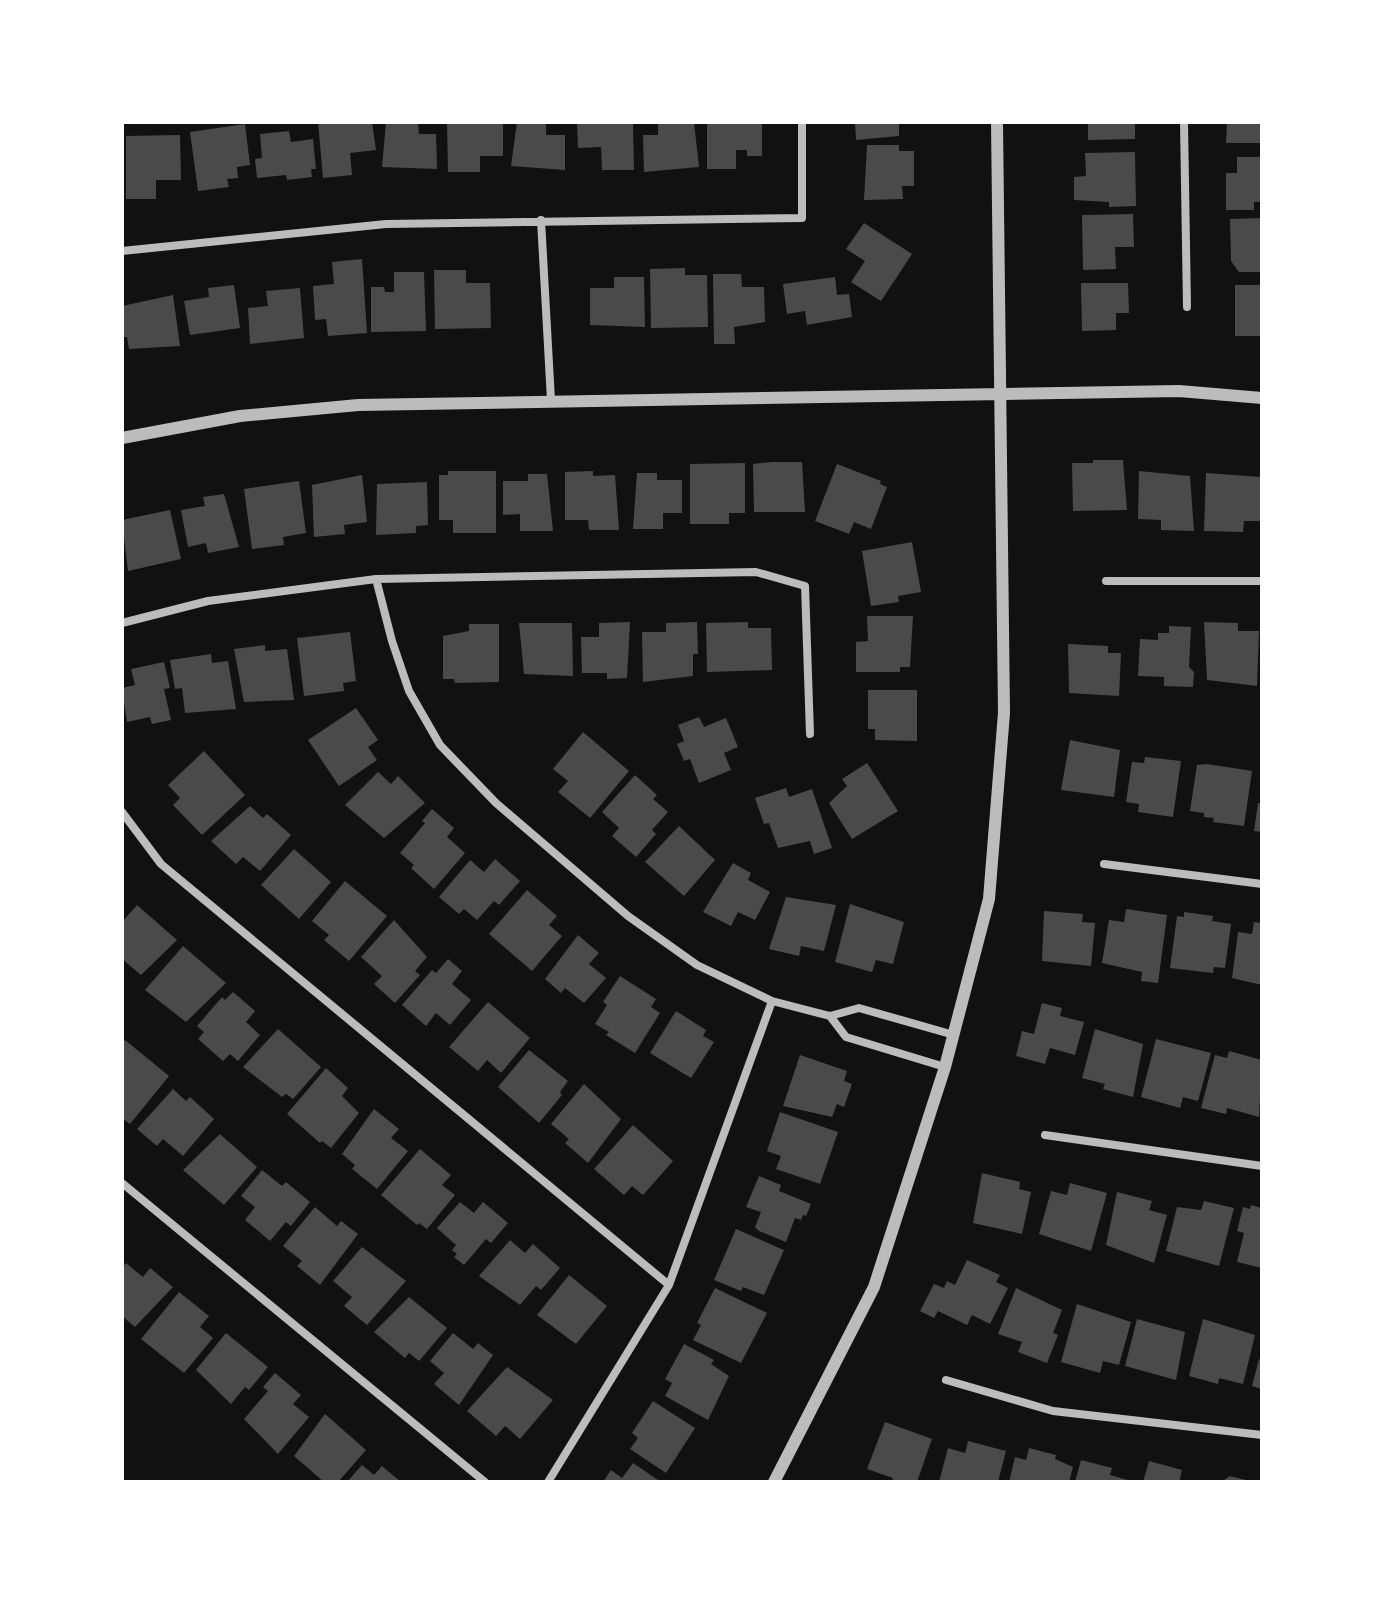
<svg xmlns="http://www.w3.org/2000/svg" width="1384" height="1604" viewBox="0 0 1384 1604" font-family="'Open Sans',sans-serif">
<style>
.building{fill:#4a4a4a}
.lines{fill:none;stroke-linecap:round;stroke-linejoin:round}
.minor{stroke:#bcbcbc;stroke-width:8}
.tertiary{stroke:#bcbcbc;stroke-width:12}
</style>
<rect width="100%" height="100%" fill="#111"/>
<path class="building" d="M318 122H372L376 150 350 153 352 175 323 178Z
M386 122H418L419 134H436L437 169 382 167Z
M447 122H503V156H480V172H448Z
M517 122H546V135H565V170L511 166Z
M577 122H633L634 170H602L601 147 578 148Z
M694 122 699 167 644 172 643 135H658V123Z
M707 122H762V156H747V150H736V169H707Z
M855 122H899V136L856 140Z
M1088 122H1135V139L1088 140Z
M1227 122H1262V143H1226Z
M245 124 250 165 237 167 238 178 227 179 229 187 198 191 190 132Z
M289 131 291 142 313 139 316 169H311L312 177 287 180 286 175 257 178 255 159 262 158 260 134Z
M180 135 181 180H156V199H126V136Z
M867 145H899V151H914V186H902L903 199 864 200Z
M1135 152 1136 206 1109 207V202L1074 200V177L1086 176 1085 153Z
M1237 157H1262V202H1254V210H1226V173H1237Z
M1133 214 1134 247H1115L1116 269 1083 270 1082 215Z
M1262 218V272H1239L1231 261 1230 219Z
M864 223 912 254 881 301 851 282 865 261 846 249Z
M362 259 367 333 328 336 326 319 315 320 313 286 334 284 332 262Z
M685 268V275H707L708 327 651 328 650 269Z
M434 270H466V283H490L491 328 435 329Z
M394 272H424L426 331 371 332V287H384L385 292H394Z
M713 274H741L742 287H764L765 322 734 327 735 344H714Z
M614 277H644L645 327 590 325V288H614Z
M835 277 837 295 849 294 852 317 807 325 805 311 787 314 783 284Z
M1081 283H1128L1129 313H1116V330L1082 331Z
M234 285 240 328 190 335 184 301 209 297 208 288Z
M1235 285H1262V336H1235Z
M300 288 304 338 250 344 248 308 268 306 266 291Z
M173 295 180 346 129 349 127 337H122V306Z
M1093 460H1123L1127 510 1073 511 1072 463H1093Z
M772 462H802L805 512H754L753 464Z
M745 463V513H729V524H690V464Z
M837 464 881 481 880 484 887 487 871 529 854 522 849 534 815 521Z
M448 471H496V533H453V520H439V475H448Z
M593 471V476L615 475 619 530H589L588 520H565V472Z
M1139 471 1190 476 1194 531 1161 530V520L1138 519Z
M637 473H657V480H682V513H663V529H633Z
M1206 473 1261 477 1260 521H1244L1243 532 1204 531Z
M528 474H547L553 531H520V514L503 515V481H528Z
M362 475 367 522 344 525 345 534 314 537 312 485Z
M299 481 306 533 283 537 284 545 252 549 244 489Z
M427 482 428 525 416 526V533L376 535 377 484Z
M224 494 239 547 208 553 206 543 188 547 181 510 205 506 203 497Z
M170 510 181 559 128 571 122 520Z
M912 542 921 592 898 596 899 602 871 606 862 551Z
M867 616H913L910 667H900V672H856V642L868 641Z
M630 622 627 678 607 679V673H582L581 637H599V623Z
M697 622 698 654H693V676L643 682 642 632H666V623Z
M748 622V628H771L772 670 707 672 706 623Z
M1204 622 1238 623V631H1259L1257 686 1207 680Z
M519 623H572L573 676 524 674Z
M469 624H499V682L455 683 454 679H443V636L469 631Z
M1169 626 1191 627 1189 667 1194 672 1193 687 1164 686V677L1138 676 1140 639 1158 640V633H1169Z
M350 632 356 681 343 683 344 691 304 696 297 638Z
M1068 644 1108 646V653H1121L1119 696 1069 693Z
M265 645V651L287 649 294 700 244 702 234 649Z
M211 654 212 663 228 661 236 709 185 713 182 688 175 689 170 660Z
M164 662 170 688 164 689 171 720 152 724 150 717 127 722 122 688 135 685 131 669Z
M868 690H917V741L875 740V729H868Z
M356 708 378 740 368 747 377 760 339 786 308 740Z
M699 717 704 727 726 718 738 747 724 753 731 770 699 783 690 759 684 761 677 744 684 741 678 725Z
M583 732 629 771 590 818 558 792 568 781 553 769Z
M1070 740 1120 750 1114 797 1061 790Z
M204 751 245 795 202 835 173 805 180 798 168 785Z
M1145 757 1181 761 1173 817 1138 812 1139 804 1126 802 1132 762 1144 763Z
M867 763 898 811 852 839 829 803 847 786 842 779Z
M1207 764 1252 771 1244 826 1213 822 1214 818 1204 817V813L1190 811 1197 765Z
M378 772 391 784 398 776 425 803 384 838 345 805Z
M635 775 657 795 653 799 668 812 652 830 656 834 636 857 612 836 619 828 602 812Z
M786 788 789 797 812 789 832 848 814 854 810 841 778 848 769 823 764 824 755 798Z
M1258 803 1262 804V832L1254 831Z
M250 806 263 818 267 814 291 835 260 871 243 857 236 864 211 841Z
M432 809 454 828 447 837 465 853 434 889 411 868 414 865 400 853 425 823 422 821Z
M679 826 715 860 684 896 645 862Z
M294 849 331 882 299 919 261 885Z
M495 859 520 881 499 905 494 901 477 920 464 909 459 914 439 897 470 860 484 872Z
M733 863 751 873 748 880 770 892 755 920 738 912 731 926 703 912Z
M345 881 387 916 349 961 324 940 329 935 312 921Z
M527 890 557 916 549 925 562 936 532 971 489 934Z
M786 897 836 905 824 951 801 946 799 956 769 949Z
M850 904 904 922 893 964 876 960 872 972 835 962Z
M137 905 177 940 141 975 122 959V922Z
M1126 909 1167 915 1158 983 1141 981 1142 972 1102 963 1109 920 1124 922Z
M1044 911 1083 914 1082 922 1095 923 1091 966 1042 961Z
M1184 912 1213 916 1212 921 1231 924 1225 968 1214 967 1213 973 1170 968 1177 916 1184 917Z
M394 920 427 957 415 971 420 975 395 1003 374 984 382 976 361 957Z
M1254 922 1262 923V985L1232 978 1238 932 1252 934Z
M578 935 599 953 589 964 606 978 584 1003 565 988 561 993 545 979Z
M183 946 226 983 186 1022 145 990Z
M448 959 462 971 452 984 471 1000 450 1025 436 1013 426 1026 402 1005 432 970 436 973Z
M620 976 656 999 651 1007 660 1013 635 1053 606 1035 609 1032 595 1024 607 1005 603 1002Z
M233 992 255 1011 246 1022 260 1035 238 1061 230 1054 223 1061 198 1039 204 1032 197 1026 222 997 225 1000Z
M488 1002 530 1038 501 1073 487 1060 478 1071 449 1047Z
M1042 1003 1062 1008 1060 1016 1084 1022 1075 1055 1050 1048 1045 1064 1016 1056 1022 1031 1034 1034Z
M676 1011 706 1030 703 1036 714 1042 691 1078 650 1053Z
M278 1029 321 1067 293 1099 286 1094 282 1097 243 1067Z
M1095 1029 1143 1044 1133 1097 1103 1089 1105 1084 1082 1078Z
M1156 1039 1211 1053 1198 1101 1183 1097 1180 1108 1141 1097Z
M125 1040 169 1076 130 1124 122 1118V1044Z
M529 1050 568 1081 560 1092 562 1095 539 1123 498 1087Z
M1229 1051 1262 1060 1259 1117 1227 1108 1226 1114 1201 1108 1215 1055 1227 1058Z
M800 1055 847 1071 844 1081 852 1084 844 1107 837 1104 832 1117 783 1106Z
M326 1068 348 1088 342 1096 359 1113 331 1148 322 1141 320 1143 287 1114Z
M584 1084 621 1119 588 1163 565 1143 569 1139 551 1124Z
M173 1089 186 1101 190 1097 214 1119 183 1156 163 1139 157 1146 137 1129Z
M374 1109 399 1129 391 1138 408 1151 377 1189 352 1169 355 1165 342 1154Z
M780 1112 838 1132 820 1184 776 1169 781 1156 767 1151Z
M633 1125 673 1161 643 1195 632 1186 624 1195 594 1169Z
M220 1134 257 1167 224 1205 183 1170Z
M420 1149 451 1175 442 1185 455 1195 427 1229 419 1223 417 1225 381 1195Z
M262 1170 282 1186 286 1182 310 1202 291 1226 286 1222 270 1241 245 1220 255 1207 241 1196Z
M982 1173 1020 1182 1019 1189 1031 1192 1022 1234 973 1223Z
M759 1176 781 1185 779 1191 811 1204 806 1216 803 1215 801 1220 795 1218 786 1242 759 1231 755 1227 761 1212 746 1207Z
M1070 1183 1107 1193 1091 1251 1039 1234 1051 1191 1067 1195Z
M1117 1192 1152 1201 1149 1210 1167 1215 1154 1263 1106 1245Z
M1204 1201 1234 1208 1219 1266 1166 1251 1177 1207 1201 1210Z
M460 1202 474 1213 483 1202 508 1223 491 1243 486 1239 464 1265 454 1257 457 1254 452 1250 456 1245 437 1228Z
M1251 1205 1262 1208V1268L1237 1262 1244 1233 1237 1231 1243 1207 1250 1209Z
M315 1207 337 1226 341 1221 358 1234 320 1285 297 1266 302 1261 283 1246Z
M736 1229 784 1250 764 1295 743 1287 741 1291 714 1280Z
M510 1240 525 1253 533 1244 560 1268 541 1290 536 1286 520 1305 479 1276Z
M362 1247 406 1281 367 1325 344 1306 352 1297 333 1281Z
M967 1260 1000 1275 996 1282 1008 1288 990 1324 972 1315 967 1325 938 1311 934 1318 920 1311 934 1284 944 1288 947 1281 955 1285Z
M126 1263 143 1277 150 1268 173 1287 135 1327 122 1316V1268Z
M569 1275 607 1306 576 1344 537 1315Z
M715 1288 767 1313 741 1363 693 1340 701 1325 697 1323Z
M1016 1288 1062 1310 1053 1333 1058 1335 1047 1363 1018 1352 1022 1342 998 1334Z
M179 1292 209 1316 200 1327 213 1338 184 1373 141 1339Z
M409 1297 447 1328 419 1361 409 1353 405 1358 374 1332Z
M1077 1304 1131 1322 1119 1365 1103 1361 1100 1373 1061 1362Z
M1137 1319 1185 1332 1176 1380 1125 1366Z
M1203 1319 1255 1335 1243 1384 1219 1378 1218 1384 1189 1376Z
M226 1333 268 1367 249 1390 245 1387 231 1404 196 1370Z
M453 1333 473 1349 478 1343 493 1355 459 1405 434 1384 444 1373 430 1361Z
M684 1344 714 1360 711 1364 729 1376 708 1420 665 1396 672 1383 665 1379Z
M1259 1359 1262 1360V1389L1252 1386Z
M507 1367 553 1400 520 1439 505 1426 496 1436 467 1411Z
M275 1373 301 1395 293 1404 309 1417 278 1454 244 1419 268 1391 263 1387Z
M653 1401 695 1428 666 1473 630 1449 638 1438 632 1433Z
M325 1414 366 1450 338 1482H324L294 1456Z
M885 1422 932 1439 917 1482H892L893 1478 867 1469Z
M968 1441 1006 1451 998 1482H939L948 1448 965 1453Z
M1029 1448 1056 1455 1055 1459 1073 1467 1069 1482H1009L1015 1457 1026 1460Z
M1081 1460 1112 1468 1110 1475 1135 1482H1075Z
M1149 1461 1182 1470 1179 1482H1143Z
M633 1463 661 1482H603L611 1470 622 1478Z
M362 1465 374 1475 382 1466 401 1482H347Z
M1230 1476 1250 1481V1482H1221Z"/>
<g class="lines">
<path class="minor" d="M1184 122 1187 307
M541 220 551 400
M122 251 386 224 802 218V122
M376 579 392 641 409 691 440 745 496 803 628 916 697 965 772 1001 830 1016 859 1008 954 1035
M1106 581H1262
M122 623 208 601 376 579 756 572 805 586 810 734
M122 812 161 864 669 1285
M1104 864 1262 884
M830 1016 846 1037 945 1067
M1045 1135 1262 1166
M122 1183 485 1482
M946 1380 1053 1411 1262 1435
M548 1482 669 1285 772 1001"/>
<path class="tertiary" d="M122 438 240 416 358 405 1179 391 1262 398
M774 1482 874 1287 945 1067 989 899 1004 713 997 122"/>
</g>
<rect width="1384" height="1604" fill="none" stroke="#ffffff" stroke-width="248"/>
</svg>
